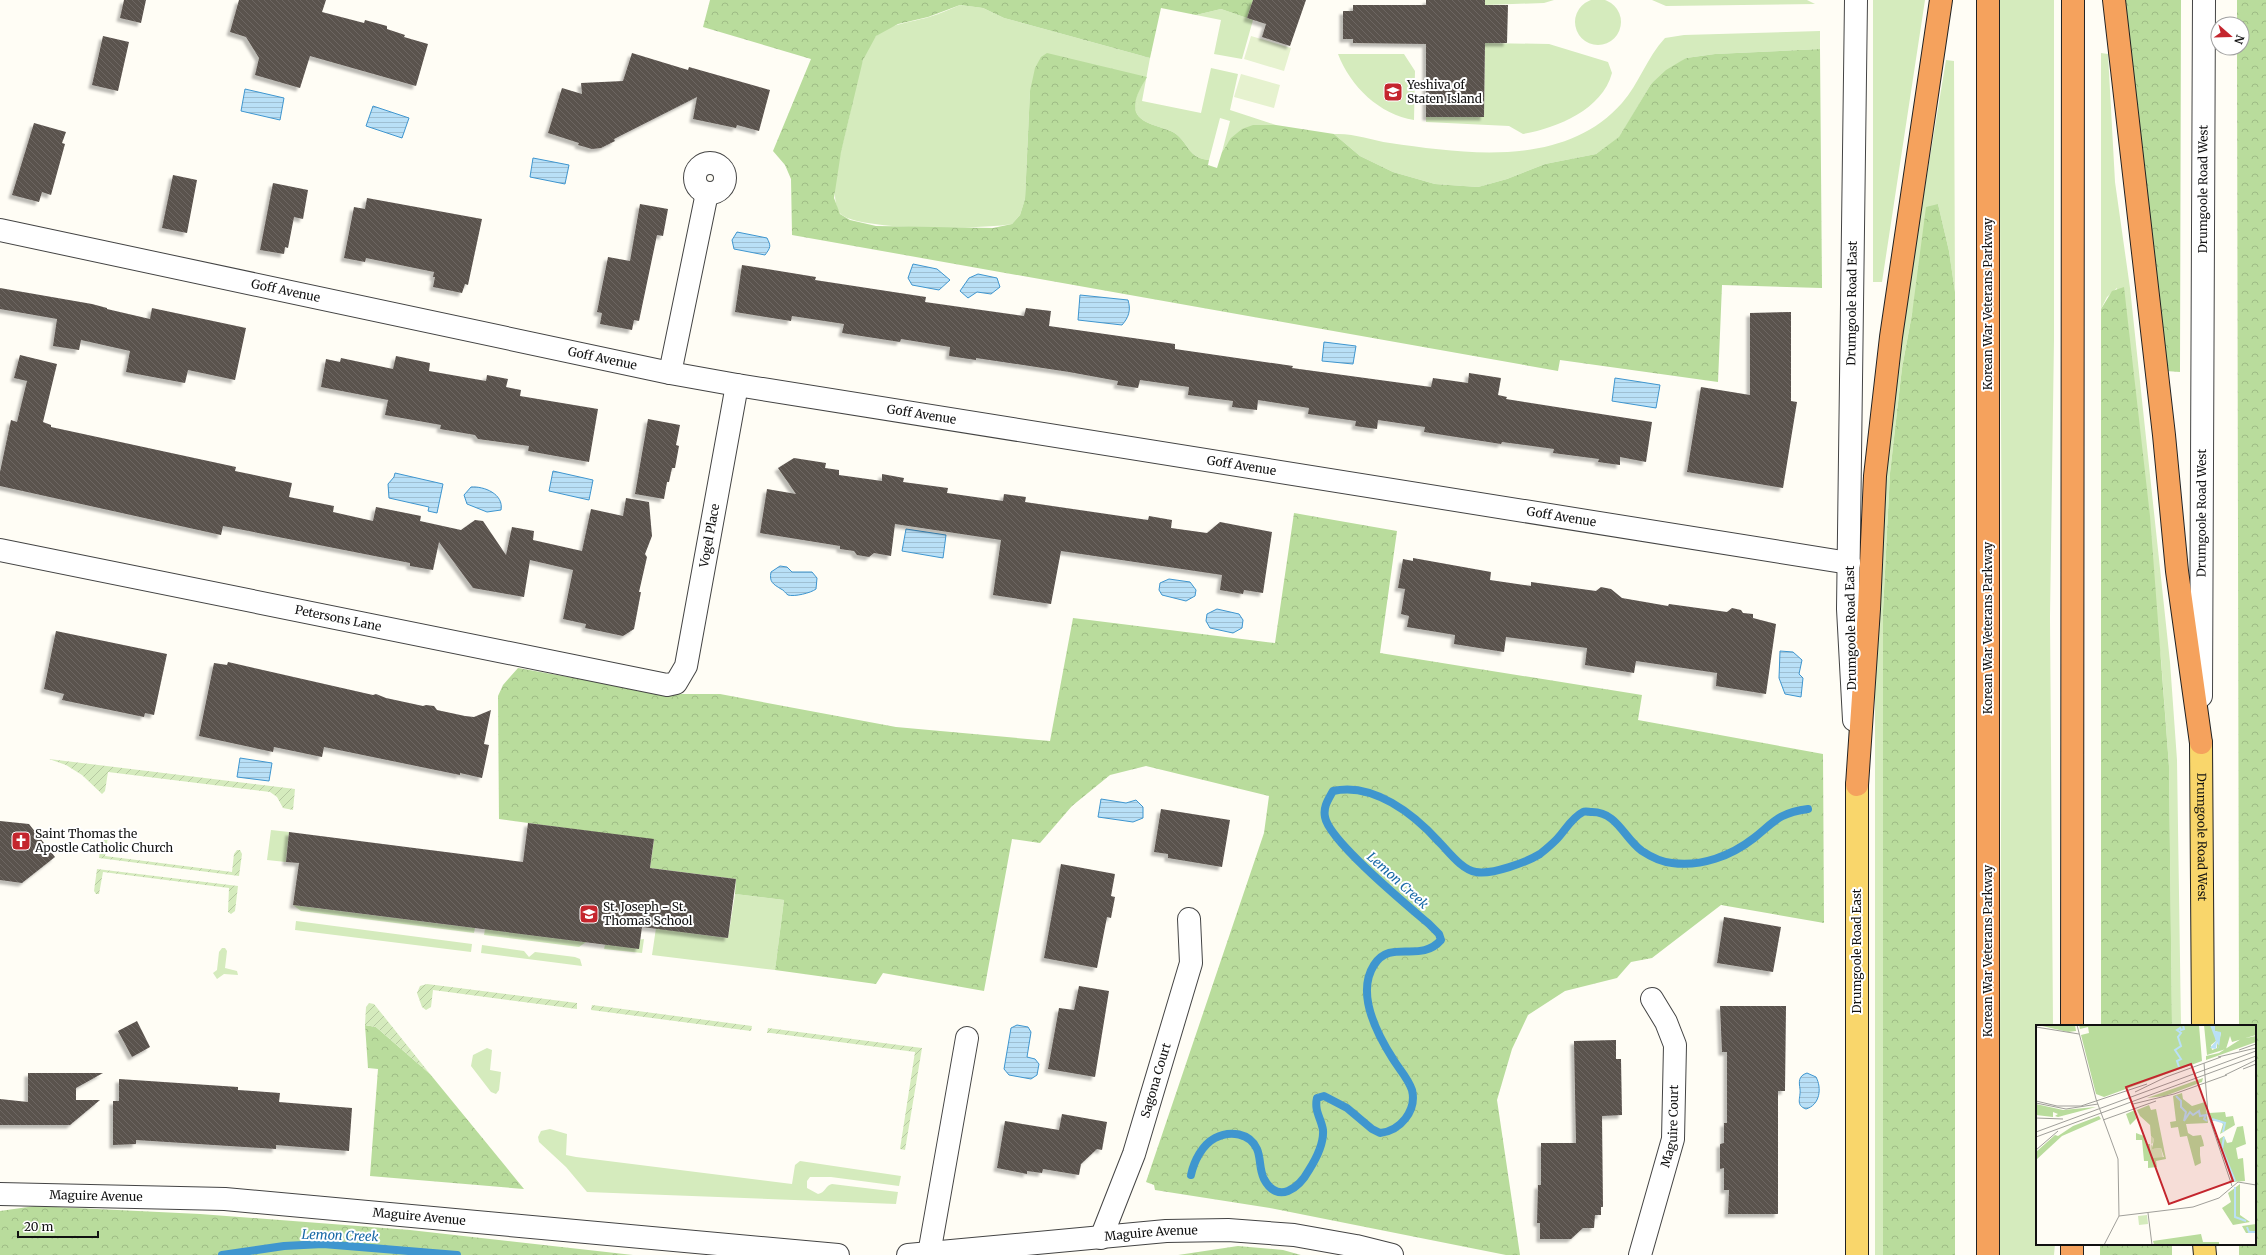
<svg xmlns="http://www.w3.org/2000/svg" width="2266" height="1255" viewBox="0 0 2266 1255" font-family="Merriweather,serif">
<style>
.grass{fill:#d5ebbd}
.forest{fill:url(#forest-crowns)}
.garden{fill:url(#garden-furrows)}
.pitch{fill:#e6f2cf}
.water{fill:url(#water-rules);stroke:#3f96cf}
.lines{fill:none;stroke-linecap:round;stroke-linejoin:round}
.stream{stroke:#3f96cf;stroke-width:8}
.building{fill:url(#building-back-hatch);filter:url(#shadow)}
.minor-casing{stroke:#444;stroke-width:24}
.major-casing{stroke:#222;stroke-width:24}
.highway-casing{stroke:#222;stroke-width:24}
.minor{stroke:#fff;stroke-width:22}
.major{stroke:#f9d66b;stroke-width:22}
.highway{stroke:#f5a25d;stroke-width:22}
.labels{text-anchor:middle;stroke-width:4;stroke-linejoin:round;paint-order:stroke}
.poi-label{font-size:12px;fill:#111;stroke:#fff;text-anchor:start}
.street-label{font-size:12px;fill:#111;stroke:#fff}
.water-label{font-size:13px;font-style:italic;fill:#1768a6;stroke:#fff}
.inset-river{fill:none;stroke:#b9e0f7;stroke-width:2}
.inset-road{fill:none;stroke:#a09f9a;stroke-width:1}
.view{fill:#c4262e;fill-opacity:0.15;stroke:#c4262e;stroke-width:2}
.inset-edge{fill:none;stroke:#111;stroke-width:2}
</style>
<defs>
<pattern id="forest-crowns" width="20" height="18" patternUnits="userSpaceOnUse"><rect width="20" height="18" fill="#b9dc9c"/><path d="M2 6a3 3 0 1 1 6 0M12 15a3 3 0 1 1 6 0" fill="none" stroke="#9ebc85"/></pattern>
<pattern id="garden-furrows" width="10" height="10" patternUnits="userSpaceOnUse"><rect width="10" height="10" fill="#d5ebbd"/><path d="M-1 1l2-2M0 10L10 0M9 11l2-2" fill="none" stroke="#b6c8a1"/></pattern>
<pattern id="water-rules" width="6" height="5" patternUnits="userSpaceOnUse"><rect width="6" height="5" fill="#b9e0f7"/><path d="M0 2.5h6" fill="none" stroke="#9ebfd3"/></pattern>
<pattern id="building-back-hatch" width="6" height="6" patternUnits="userSpaceOnUse"><rect width="6" height="6" fill="#5a524d"/><path d="M-1 5l2 2M0 0l6 6M5-1l2 2" fill="none" stroke="#6d6662"/></pattern>
<filter id="shadow"><feDropShadow dx="-3.5" dy="3.5" stdDeviation="1" flood-color="#0004"/></filter>
</defs>
<rect width="100%" height="100%" fill="#fffdf5"/>
<path class="grass" d="M1575 22a23 23 0 1 1 46 0a23 23 0 1 1-46 0Z
M1485 0H1554L1544 3 1485 5Z
M1652 0H1807L1815 4 1666 6Z
M1873 0H1925L1882 282H1873Z
M1999 0H2054V340L2050 617 2053 1026H2037V1244H2055L2054 1255H1999L2002 621Z
M960 5 983 8 1004 18 1150 58 1142 101 1201 113 1211 68 1238 74 1230 110 1276 125C1249 125 1237 128 1222 152L1230 121 1220 118 1209 160C1188 158 1189 144 1176 134 1165 126 1142 126 1136 112 1131 100 1142 87 1146 77L1030 91 1025 199 1020 215 1012 224C987 229 851 232 839 212 828 193 842 148 847 126 854 100 858 58 875 37 887 24 913 22 929 17 939 14 950 9 960 5Z
M1221 9 1253 20 1242 59 1214 54 1221 20 1196 15Z
M1820 31V49L1715 54 1686 58 1651 84 1619 138 1596 154 1545 164 1507 179 1478 187 1435 184 1393 172 1360 156 1334 134C1354 133 1371 140 1390 143 1466 154 1565 168 1622 103 1639 84 1647 57 1665 38L1684 35Z
M1485 43 1549 44 1608 62 1612 73C1602 110 1557 128 1523 134L1509 126 1426 122V117H1484Z
M2101 53 2108 54 2115 182 2130 288 2170 662 2177 760 2181 1026H2172L2169 766 2161 659 2117 288 2107 297 2101 309Z
M1338 54H1404L1415 71 1414 120C1380 115 1350 86 1338 54Z
M1946 60 1954 61 1955 292 1949 251 1938 204 1912 314 1902 368 1890 473 1883 611V1255H1875V604L1881 486 1900 338Z
M271 830 289 832 286 862 267 860Z
M735 894 784 900 775 970 652 955 656 928 728 938Z
M293 905 475 928 474 933 301 911Z
M296 921 472 944 471 952 295 930Z
M485 929 586 942 579 947 484 935Z
M644 939 642 953 604 949 605 945Z
M482 945 524 951 529 957 535 952 575 957 580 959 582 966 481 953Z
M222 948H225L227 951 225 968 237 971 238 975 224 974 217 979 213 973 217 970 219 952Z
M487 1048 492 1050 490 1070 501 1072 499 1090 496 1094 491 1092 471 1066 473 1055Z
M550 1129 567 1134 566 1155 576 1157 792 1184 795 1165 800 1161 901 1176 899 1186 831 1177H810L807 1181V1188L818 1194C825 1193 826 1185 832 1184L898 1192 896 1204 587 1192 566 1167 539 1142 538 1137 541 1131Z"/>
<path class="forest" d="M710 0H1253L1247 18 1221 9 1196 15 1161 8 1150 58 1004 18 983 8 960 5 928 17 898 24 876 36 863 60 841 152 834 198 840 214 850 220 876 226 993 228 1012 224 1020 215 1025 199 1030 91 1035 68 1041 57 1047 53 1147 77C1142 86 1132 100 1136 112 1142 126 1165 126 1176 134 1189 144 1188 158 1209 160L1208 165 1217 168 1222 152 1231 138 1242 129 1253 125H1276L1334 134 1360 156 1393 172 1435 184 1478 187 1507 179 1545 164 1596 154 1619 137 1651 84 1666 70 1686 58 1715 54 1820 49 1822 288 1722 285 1718 382 1560 360 1558 371 792 235 791 179 785 165 773 151 811 59 703 27Z
M2119 0H2181L2180 372 2166 371Z
M2237 0H2266V1255H2239V1244H2255V1026H2239L2237 48H2242V24H2237Z
M1938 204 1949 251 1955 292V1255H1883V611L1890 473 1902 368 1912 314 1926 207Z
M2124 287 2150 516 2169 766 2172 1026H2101V309L2112 291Z
M1294 513 1397 531 1380 653 1642 695 1638 720 1823 754 1824 923 1721 905 1652 958 1631 962 1617 978 1565 991 1528 1015 1512 1049 1497 1100 1520 1255H1506L1270 1208 1155 1190 1154 1185 1146 1182 1264 833 1269 796 1146 766 1110 775 1072 806 1040 843 1012 839 984 991 883 973 876 984 775 970 784 900 735 894 736 879 650 868 654 840 499 819 498 696 503 685 518 668 664 694H720L896 727 1050 741 1073 618 1275 643Z
M365 1025 376 1027 430 1074 524 1189 370 1176 378 1069 368 1068Z
M35 1206 200 1214 410 1230 633 1255H0V1211Z
M2100 1244H2172V1255H2100Z
M1238 1246 1283 1250 1301 1255H1178Z"/>
<path class="garden" d="M49 759 295 789 293 810 283 808 277 797 270 792 108 772 105 791 102 794 82 775 66 765Z
M105 833 108 837 105 856 232 872 234 854 237 850H240L242 854 239 876 99 858 102 837Z
M97 869 238 886 235 911 231 914 228 912 229 888 103 872 99 894H96L94 891Z
M427 984 577 1003V1009L433 990 431 1007 426 1010 422 1007 417 993 420 986Z
M369 1003 374 1004 430 1074 376 1027 365 1025 366 1007Z
M592 1005 752 1026 751 1031 591 1010Z
M768 1028 922 1048 905 1150 900 1149 915 1052 771 1033H767Z"/>
<path class="pitch" d="M1251 36 1291 48 1284 71 1244 59Z
M1241 74 1280 85 1274 108 1234 97Z"/>
<path class="water" d="M245 89 284 98 280 120 241 111Z
M373 106 409 118 402 138 366 126Z
M533 158 569 165 565 184 530 177Z
M737 232 767 238C771 246 771 247 765 255L734 249 732 240Z
M913 264 937 269 950 280 939 290 912 285 908 278Z
M978 274 997 278 1000 287 991 294 977 292 968 298 960 291 969 278Z
M1080 295 1128 300C1131 310 1129 317 1122 325L1078 320Z
M1324 342 1356 346 1353 364 1322 361Z
M1615 378 1660 385 1656 408 1612 401Z
M553 471 593 480 589 500 549 491Z
M395 473 443 484 437 513 428 511 429 507 389 498 388 484 394 477Z
M471 487C484 486 504 494 501 510L487 512 467 504 464 495Z
M906 529 946 535 943 558 902 551Z
M780 566 787 567 792 572H812L817 578 816 589C811 593 794 597 788 595 785 593 784 590 781 589 773 584 769 582 771 572Z
M1169 579 1190 582 1196 590 1195 596 1186 601 1162 595 1159 590 1160 583Z
M1217 609 1239 614 1243 620 1242 628 1233 633 1210 628 1206 621 1207 614Z
M1780 651 1793 652 1802 660 1799 674 1803 678 1801 697 1785 694 1779 678Z
M240 758 272 763 269 781 237 777Z
M1101 799 1126 803 1136 800 1143 807V818L1133 822 1098 817Z
M1017 1025 1028 1027 1031 1032 1027 1057 1035 1059 1039 1064 1037 1075 1031 1079 1009 1075 1004 1069 1011 1028Z
M1807 1073 1816 1077C1822 1088 1820 1105 1806 1109 1795 1105 1801 1098 1800 1089 1799 1082 1798 1076 1807 1073Z"/>
<g class="lines">
<path class="stream" d="M1191 1175C1194 1161 1202 1145 1215 1138 1230 1130 1250 1133 1257 1149 1261 1158 1259 1169 1264 1179 1278 1205 1299 1188 1309 1170 1316 1159 1324 1144 1323 1130 1321 1118 1314 1111 1317 1098L1324 1096 1347 1108 1372 1129 1380 1133C1400 1131 1417 1111 1412 1090 1408 1078 1399 1069 1393 1059 1377 1034 1356 993 1374 965 1391 938 1420 964 1441 940L1439 934 1429 924C1408 906 1329 841 1325 817 1323 807 1328 800 1333 791 1373 782 1414 814 1439 842 1449 852 1462 870 1476 872 1492 875 1527 862 1540 854 1545 850 1551 845 1556 840 1565 831 1571 818 1583 812 1585 811 1589 812 1592 812 1617 812 1624 838 1642 851 1651 857 1662 862 1672 863 1701 867 1731 856 1754 838 1775 821 1779 813 1808 809
M222 1255 284 1246 323 1244 457 1255"/>
</g>
<path class="building" d="M124 0H146L141 23 120 18Z
M239 0H326L322 12 364 23 365 20 387 26V29L405 35 404 37 428 44 416 86 310 56 300 88 255 75 259 58 246 37 230 32Z
M1253 0H1306L1290 46 1262 37 1266 24 1247 18Z
M1426 0H1485V5H1508L1507 43H1485L1484 117H1426V44L1353 43V39H1343V11H1353V5H1426Z
M103 36 129 42 118 91 92 85Z
M632 53 688 70 689 67 770 90 759 131 737 125 736 128 693 119 697 97 614 139 615 141 601 148 592 149 578 145 579 143 548 133 562 88 582 94 581 83 623 81Z
M34 123 66 132 62 143 65 144 51 195 42 192 39 202 12 195Z
M173 175 197 180 187 233 162 228Z
M273 183 308 190 303 219 294 217 288 248 285 247 284 254 260 250Z
M367 198 482 219 468 285 465 284 462 293 433 287 435 277H433L434 272 366 258 365 262 344 258 354 207 365 209Z
M640 204 668 209 663 236 657 235 639 321 634 320 632 330 600 324 602 313 597 312 608 257 630 261Z
M742 265 816 277 815 280 926 297 925 302 1024 316 1026 308 1051 311 1049 326 1175 344V349L1293 366 1292 368 1431 387 1433 378 1468 383 1469 373 1501 378 1498 395 1507 397 1506 399 1652 422 1646 462 1620 457V465L1598 462 1599 459 1553 453 1554 449 1502 442 1501 444 1424 432 1425 427 1378 420 1377 429 1355 426 1356 421 1308 414 1309 408 1258 400 1257 410 1232 407 1233 401 1188 395 1189 387 1140 380 1138 388 1117 385 1118 381 1069 372 976 358V360L949 356 950 347 901 339 900 342 842 333 844 324 792 316 791 321 735 312Z
M0 288 92 304 107 308V309L150 319 152 308 246 328 235 380 188 370 185 383 126 372 130 351 81 340 79 350 53 346 57 319 0 309Z
M1791 312V401L1797 402 1783 488 1687 472 1701 387 1750 395V313Z
M20 355 57 364 43 422 51 425V427L236 467 235 471 292 483 289 497 334 506 333 512 373 521 376 507 421 516 420 521 461 530 475 520 483 521 506 555 512 527 534 531 533 540 582 551 591 509 623 516 626 498 649 502 652 536 645 554 647 557 639 592H641L634 629 623 636 585 628 586 624 563 619 573 570 530 560 524 597 473 588 439 542 433 570 410 566V563L223 526 221 535 0 486V472L11 420 17 422 27 381 14 378Z
M396 356 430 363 429 371 486 381 487 375 508 379 506 387 521 390 520 396 598 409 589 462 528 451 529 446 478 439 475 435 440 429 441 425 385 415 388 400 321 387 326 359 340 362 341 358 393 369Z
M648 419 680 425 676 445 679 446 675 468H672L669 482H667L664 499 635 494Z
M794 458 826 463 825 468 839 470V475L882 481V474L904 478 903 482 948 488 947 493 1003 501 1004 494 1026 497 1025 502 1148 520 1149 516 1172 520 1171 528 1207 533 1220 522 1272 532 1263 593 1244 590 1243 594 1220 590 1222 575 1061 551 1051 604 993 595 1001 540 895 524 891 556 874 553 869 557 857 555 854 551 840 549V546L760 533 767 489 796 494 778 468Z
M1413 558 1491 572 1490 580 1531 586V582L1596 591 1601 587 1611 589 1622 598 1668 606 1669 604 1727 612 1732 608 1741 610 1743 613 1753 614V618L1776 624 1766 694 1716 686 1717 673 1636 661 1634 673 1585 665 1587 648 1506 637 1504 652 1454 644 1455 635 1407 627 1409 616 1401 614 1405 589 1398 588 1403 559 1413 561Z
M56 631 167 654 154 715 145 713 144 717 62 700 64 694 44 689Z
M228 662 373 695 376 694 386 698 423 706 426 705 434 706 437 710 465 716 474 717 491 710 484 744 489 745 482 778 460 773V775L324 747 322 757 274 747 273 752 199 736 214 663 227 665Z
M1161 809 1230 820 1222 867 1168 858V854L1154 852Z
M0 821 29 824 55 857 22 883 0 880Z
M528 823 654 839 650 868 736 879 728 938 642 927 639 949 293 905 299 863 286 862 289 832 523 862Z
M1061 864 1115 874 1111 896 1115 897 1111 918 1107 917 1097 968 1044 958Z
M1724 917 1781 927 1773 972 1717 963Z
M1079 986 1109 991 1095 1077 1048 1069 1059 1008 1074 1010Z
M1720 1006H1786L1785 1091H1778V1214H1728L1729 1190H1724V1168L1720 1169V1144L1724 1143V1123H1727V1052H1722Z
M137 1021 150 1047 132 1057 118 1031Z
M1616 1040V1059H1621L1622 1115 1602 1116 1603 1207H1601V1215H1595L1594 1228H1583L1571 1239H1540V1223H1537L1538 1185H1541V1143H1576L1574 1041Z
M28 1073H103L76 1088V1100H100L70 1125H0V1099L28 1102Z
M119 1079 238 1087V1090L280 1093 279 1102 352 1108 349 1151 276 1145V1149L136 1140V1144L113 1145V1101H119Z
M1062 1114 1107 1122 1102 1150 1097 1149 1081 1164 1079 1175 1043 1169 1042 1173 1027 1171V1174L997 1168 1005 1121 1059 1130Z"/>
<g class="lines">
<g class="minor-casing">
<g id="minor">
<circle cx="710" cy="178" r="15"/>
<path id="s1" d="M0 230 670 373 737 385 1849 563"/>
<path d="M670 373 707 193"/>
<path id="s2" d="M0 550 667 685 676 683 686 666 737 385"/>
<path id="s3" d="M2201 696 2204 0"/>
<path id="s4" d="M1854 720 1848 609 1856 0"/>
<path id="s5" d="M0 1194 225 1199 838 1255"/>
<path id="s6" d="M1101 1238 1134 1154 1191 963 1189 919"/>
<path d="M929 1254 967 1038"/>
<path id="s7" d="M908 1255 1166 1231 1228 1230 1294 1235 1356 1246 1392 1255"/>
<path id="s8" d="M1640 1255 1673 1139 1675 1045 1666 1022 1652 999"/>
</g>
</g>
<g class="major-casing">
<g id="major">
<path id="s9" d="M2201 743 2203 1026"/>
<path d="M2204 1244 2205 1255"/>
<path d="M1857 1255V785"/>
</g>
</g>
<g class="highway-casing">
<path id="highway" d="M2114 0 2164 435 2177 571 2201 743
M1857 785 1869 609 1875 476 1891 337 1941 0
M2072 1026 2073 0
M1988 1255V0
M2072 1255V1244"/>
</g>
<use href="#minor" class="minor"/>
<use href="#major" class="major"/>
<use href="#highway" class="highway"/>
</g>
<defs>
<g id="school-square" transform="scale(1)"><rect x="-9" y="-9" width="18" height="18" rx="4" fill="#c4262e" stroke="#fff"/><path d="M0-5L7-2L0 1L-7-2ZM-4 1L0 2.5L4 1V4Q0 6-4 4Z" fill="#fff"/></g>
<g id="church-square" transform="scale(1)"><rect x="-9" y="-9" width="18" height="18" rx="4" fill="#c4262e" stroke="#fff"/><path d="M-1.2-6h2.4v3.5h3.3v2.4h-3.3V6h-2.4V-.1h-3.3v-2.4h3.3Z" fill="#fff"/></g>
</defs>
<g fill-rule="evenodd">
<use href="#school-square" x="1393" y="92"/>
<use href="#church-square" x="21" y="841"/>
<use href="#school-square" x="589" y="914"/>
</g>
<g class="labels">
<g class="poi-label">
<text x="1407" y="89">Yeshiva of<tspan x="1407" dy="14">Staten Island</tspan></text>
<text x="35" y="838">Saint Thomas the<tspan x="35" dy="14">Apostle Catholic Church</tspan></text>
<text x="603" y="911">St. Joseph - St.<tspan x="603" dy="14">Thomas School</tspan></text>
</g>
<g class="street-label">
<text dy="4" stroke="none"><textPath href="#s3" startOffset="507">Drumgoole Road West</textPath></text>
<text dy="4" stroke="none"><textPath href="#s1" startOffset="292">Goff Avenue</textPath></text>
<text dy="4" stroke="none"><textPath href="#s4" startOffset="417">Drumgoole Road East</textPath></text>
<text transform="translate(1988 304) rotate(-90)" y="4">Korean War Veterans Parkway</text>
<text dy="4" stroke="none"><textPath href="#s1" startOffset="616">Goff Avenue</textPath></text>
<text dy="4" stroke="none"><textPath href="#s1" startOffset="940">Goff Avenue</textPath></text>
<text dy="4" stroke="none"><textPath href="#s1" startOffset="1264">Goff Avenue</textPath></text>
<text dy="4" stroke="none"><textPath href="#s3" startOffset="183">Drumgoole Road West</textPath></text>
<text dy="4" stroke="none"><textPath href="#s1" startOffset="1588">Goff Avenue</textPath></text>
<text dy="4" stroke="none"><textPath href="#s2" startOffset="842">Vogel Place</textPath></text>
<text dy="4" stroke="none"><textPath href="#s2" startOffset="345">Petersons Lane</textPath></text>
<text transform="translate(1851 628) rotate(-91)" y="4">Drumgoole Road East</text>
<text transform="translate(1988 628) rotate(-90)" y="4">Korean War Veterans Parkway</text>
<text dy="4" stroke="none"><textPath href="#s9" startOffset="94">Drumgoole Road West</textPath></text>
<text transform="translate(1857 951) rotate(-90)" y="4">Drumgoole Road East</text>
<text transform="translate(1988 951) rotate(-90)" y="4">Korean War Veterans Parkway</text>
<text dy="4" stroke="none"><textPath href="#s6" startOffset="167">Sagona Court</textPath></text>
<text dy="4" stroke="none"><textPath href="#s8" startOffset="133">Maguire Court</textPath></text>
<text dy="4" stroke="none"><textPath href="#s5" startOffset="96">Maguire Avenue</textPath></text>
<text dy="4" stroke="none"><textPath href="#s5" startOffset="420">Maguire Avenue</textPath></text>
<text dy="4" stroke="none"><textPath href="#s7" startOffset="244">Maguire Avenue</textPath></text>
</g>
<g class="water-label">
<text transform="translate(1398 880) rotate(42)" y="5">Lemon Creek</text>
<text transform="translate(340 1235) rotate(2)" y="5">Lemon Creek</text>
</g>
</g>
<g transform="translate(2036 1025)">
<rect width="220" height="220" fill="#fffdf5"/>
<path d="M115 111 118 114 117 118 115 119 118 124 125 123 127 133H118L115 130ZM111 190 112 199 103 200 102 191Z" fill="#d5ebbd"/>
<path d="M2 0H39L40 6 32 7ZM43 0H163L166 36 68 72 60 69 45 10 53 8 52 2 44 4ZM168 0H174L178 5 180 16 175 20 176 25 181 23V17L182 20 185 8 179 6V0H220V10L196 17 194 11 190 24 171 30ZM220 11V17L170 35V31L183 28 205 14ZM167 53 166 57 129 71 111 73ZM146 68 147 74 156 81 169 77 172 98 150 99 152 108 157 111 165 110 167 116 168 121 164 122V130L165 138 159 141 151 111 144 112 142 102 135 103 134 97 140 96 137 71ZM0 79 27 85 60 82 22 92 19 91 22 89 17 87V92L0 90ZM113 80 115 85 120 84 130 134 120 136 121 142 112 143V136H108L106 115H100V108L108 111 111 119H114L115 130 118 133 128 132 125 123 116 124 118 114 115 111 114 100 104 91 101 85ZM99 85 100 94 94 100 90 89ZM189 87 190 92 197 91 199 100 184 109 187 99 183 95 175 96 173 88ZM63 91 65 94 26 111 0 135V127L19 110 22 111 37 101ZM207 101 210 119 200 123 202 134 207 133 209 156 196 157 183 114 188 111 191 118 196 117 201 102ZM204 159V190L214 197 197 200 186 183 195 177 192 168ZM220 199V208H210L206 201ZM165 209 167 217H183V220H118L117 216Z" fill="#b9dc9c"/>
<path d="M174 0H179V6L185 7 183 22 181 25 183 21 181 17 180 24 174 23 180 16Z" fill="#b9e0f7"/>
<path class="inset-river" d="M143 42 141 36 145 34 139 25 145 21 142 12 145 8 141 5 144 3 145 5 148 4 147 0M140 71 145 76V82L150 87 148 96 154 87 157 90 163 86 164 91 170 90 168 94 171 96M176 94 189 98 187 107M188 112 186 124 199 156M199 162V192L210 196M211 202 213 207H220"/>
<path class="inset-road" d="M41 0 60 74 82 134 83 191M0 2 43 9M203 25 220 19M182 32 220 23M168 38 172 89 196 161M207 44 220 39M189 50 220 35M130 52 185 32M99 67 130 52M138 69 191 50M0 76 21 81H45L111 59M0 78 30 84 62 79M97 79 138 69M0 93 27 94M67 95 120 76M0 107 220 26M0 112 220 31M0 125 22 106M112 188 116 220M68 220 83 191 157 182 183 173 202 157 220 160"/>
<path class="view" d="M155 39 197 156 133 179 90 62Z"/>
<rect width="220" height="220" class="inset-edge"/>
</g>
<g transform="translate(2230 36) rotate(110)"><circle r="19" fill="#ffffff" stroke="#a0a0a0"/>
<path d="M0-3L7 15L0 10L-7 15Z" fill="#c4262e"/>
<text y="-6" font-size="11" font-weight="bold" text-anchor="middle" fill="#111111">N</text>
</g>
<path d="M18 1231v6h80v-6" fill="none" stroke="#111111" stroke-width="2"/>
<text x="24" y="1231" font-size="12" fill="#111111" stroke="#ffffff" stroke-width="3" paint-order="stroke">20 m</text>
</svg>
